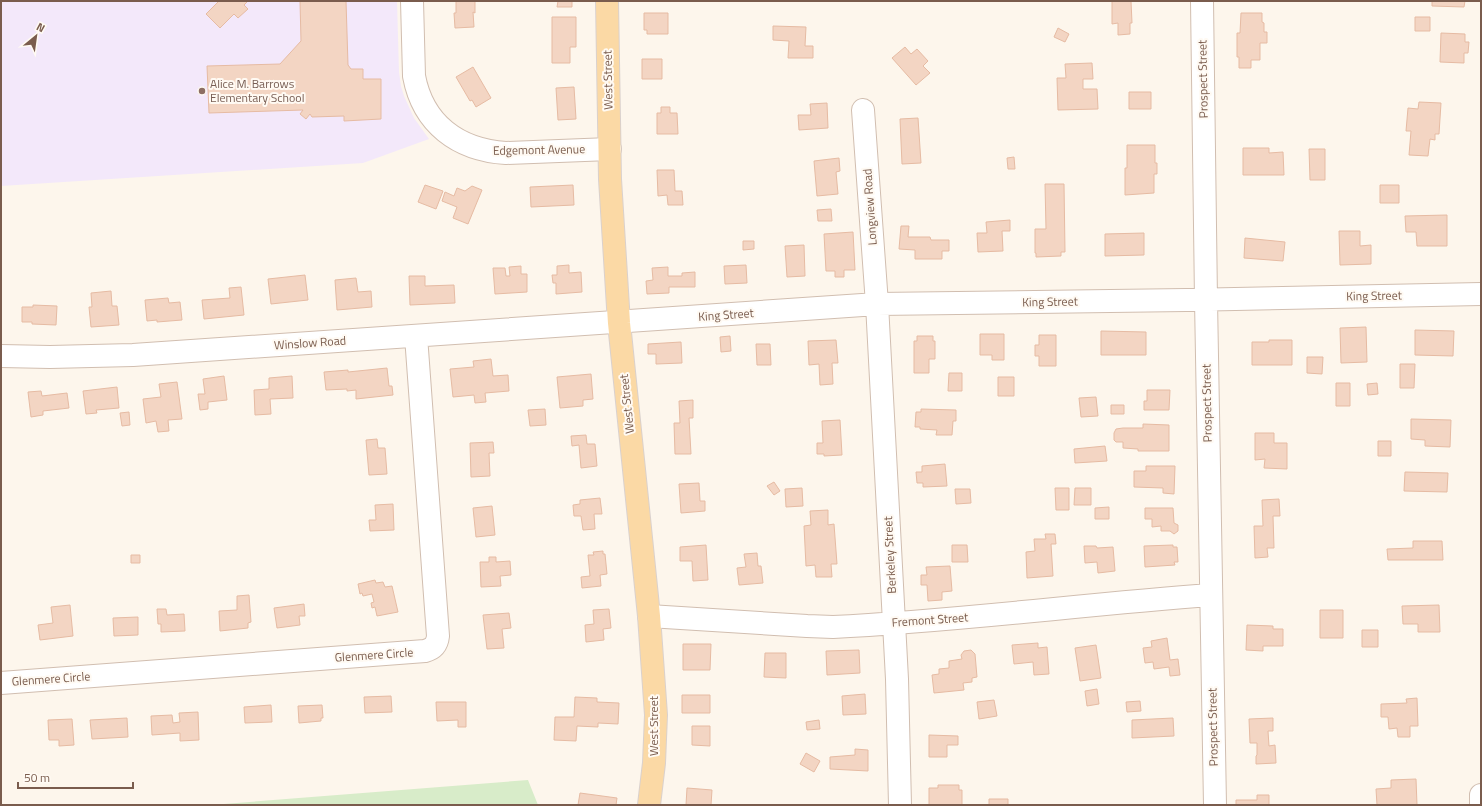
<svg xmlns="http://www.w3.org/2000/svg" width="1482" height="806" viewBox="0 0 1482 806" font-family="'Titillium Web',sans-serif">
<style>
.education{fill:#f3e8fa}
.green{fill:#d8ecc9}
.building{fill:#f3d5c3;stroke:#e6bba3}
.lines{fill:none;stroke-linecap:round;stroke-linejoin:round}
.minor-casing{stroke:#d1beb0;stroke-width:24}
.major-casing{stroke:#dad1cd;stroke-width:24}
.minor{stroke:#fff;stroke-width:22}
.major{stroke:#fbd9a5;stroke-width:22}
.education-dot{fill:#8d6e63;stroke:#fffaf3;stroke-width:1.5}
.labels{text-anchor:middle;stroke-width:4;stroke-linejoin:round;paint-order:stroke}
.street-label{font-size:12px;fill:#7a5c4d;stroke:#fffaf3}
.education-label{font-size:12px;fill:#785e54;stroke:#fffaf3;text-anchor:start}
</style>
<rect width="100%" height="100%" fill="#fdf6ec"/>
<path class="education" d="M1 1H397L399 72 401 86 404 96 414 118 429 139 363 163 1 186Z"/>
<path class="green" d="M528 780 538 805H211Z"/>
<path class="building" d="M219 1H248L244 5 248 9 238 18 234 14 220 28 206 14Z
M300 1H346L348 65 351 69H363V79H381V119L344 121V116L312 117 310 114 306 119 300 114 303 110 209 113 207 66 280 64 301 41Z
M456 1H475V13L473 12 474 27 455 28 454 13H456Z
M558 1H572V7H557Z
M1112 1H1131L1132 23H1130V34L1118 35V23L1112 24Z
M1432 1H1465L1464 7 1432 6Z
M644 13H668V34H647V30H644Z
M1241 13H1262V22L1264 23V32H1267V43H1260V60H1251V68H1239V57H1237V33H1240Z
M552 17H576V47H570V63H552Z
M1415 17H1430V31H1415Z
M773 26 806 27 805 46H813V58H788L789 41 773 40Z
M1058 28 1069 34 1065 42 1054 37Z
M1441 33 1465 34V42H1469L1468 53H1464V63L1440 62Z
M905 47 911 54 917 49 928 61 923 66 930 73 916 85 892 58Z
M642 59H662V79H642Z
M1092 63 1093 79H1083V89H1097L1098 109 1058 110 1057 78H1066L1065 64Z
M473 67 491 98 476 107 472 100 470 101 456 77Z
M574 87 576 119 558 120 556 88Z
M1129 92H1151V109H1129Z
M1419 102 1441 103 1439 134H1435V140L1430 139 1428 156 1409 155 1411 131H1406L1408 108 1418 109Z
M827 103 828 128 799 130 798 115H811L810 104Z
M661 107H670V113H677L678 134H657V113H661Z
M918 118 921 163 902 164 900 119Z
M1127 145H1155V163H1157V174H1154V193L1125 195V168H1127Z
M1243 148H1269V153L1283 152 1284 175H1243Z
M1309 149H1325V180H1310Z
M1014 157 1015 169H1008L1007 158Z
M839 158 840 171 836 172 838 194 817 196 814 161Z
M657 170H674L675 191H682L683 205H668L667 195 658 196Z
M1045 184H1064L1065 252H1061V256L1036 257V253H1035V229H1046Z
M425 185 443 191 436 209 418 202Z
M573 185 574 205 531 207 530 187Z
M1380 185H1399V203H1380Z
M472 186 482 190 468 224 453 218 457 207 442 201 445 192 454 196 457 188 465 191Z
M831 209 832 221H818L817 210Z
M1447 215V246H1417L1416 232H1406L1405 216Z
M1010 220V231H1002L1003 251 978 252 977 233H987L986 222Z
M901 226H909L908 237H930L931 240H949V251H942V259H915V250L899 249Z
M1339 231H1360V246L1371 245V264L1340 265Z
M853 232 855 270H844V277H835V271H826L824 234Z
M1144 233V255L1105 256V234Z
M1245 238 1285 242 1283 261 1244 258Z
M743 241H754V249L743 250Z
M804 245 805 276 787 277 785 246Z
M569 265V273L581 272 582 292 556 294V283H553L552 275H557V266Z
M746 265 747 283 725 284 724 266Z
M521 266V274H527V292L495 294 493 268H505L506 276H510L509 267Z
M668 267V276H682V273L695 272V287H669V293L647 294 646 281 653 280 652 268Z
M305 275 308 300 271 304 268 279Z
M409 276H425V286L454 285 455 303 410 305Z
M356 278 358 292 371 291 372 307 337 310 335 280Z
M241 287 244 315 204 319 202 300 230 298 229 288Z
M111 291 112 306H117L119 325 91 327 89 307H92L91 293Z
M168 298 169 303 180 302 182 320 157 322V320L147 321 145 300Z
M33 305 57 306 56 325 32 324V322H22V307H33Z
M1366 327 1367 362 1341 363 1340 328Z
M1415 330 1454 331 1453 356 1415 355Z
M1101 331 1146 332V355H1101Z
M980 334H1004V360H992V355H980Z
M1039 335H1056V366H1039V356H1035V345H1039Z
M730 336 731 351 721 352 720 337Z
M917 336H933V341H935V359H929V373H914V341H917Z
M836 340 838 363H832L833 384 820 385 819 364 809 365 808 341Z
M1269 340H1292V365H1252V342H1269Z
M681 342 682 363 656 364V354H648V344Z
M756 344H770L771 365H757Z
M1307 357H1323L1322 374 1307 373Z
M491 359 493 376 508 375 509 391 485 393 486 402 475 403 474 395 453 397 450 369 474 367 473 361Z
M1400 364H1415L1414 388H1400Z
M387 368 389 386H392L393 395 356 399V390L347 391V389L326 390 324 372 348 370V372Z
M949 373H962V391H948Z
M591 374 593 399 583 400V406L560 408 557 377Z
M224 376 227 400 208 402V409L200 410 198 394H205L203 379Z
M292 376 293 398 270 399 271 414 255 415 254 390 269 389V378Z
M998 377H1014V396H998Z
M177 382 182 419 168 420 169 431 158 432 156 421 146 423 143 399 161 397 159 384Z
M1336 383H1350V406H1336Z
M1377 383 1378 394 1368 395 1367 384Z
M117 387 119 408 96 410 97 413 86 414 83 391Z
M1147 390H1170L1169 410H1144V401H1147Z
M41 391 42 396 67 393 69 408 43 411V415L31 417 28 392Z
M1096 397 1098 416 1081 417 1079 398Z
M693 400V418H689L691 454H675L674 423H680L679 401Z
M1111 405H1124V414H1111Z
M545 409 546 425 530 426 528 410Z
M921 409 956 410V421H953L952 435H936L937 430 920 429V427H915L916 412H921Z
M129 412 130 425 122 426 120 413Z
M1411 419 1451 420 1450 447 1425 446V440L1411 439Z
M840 420 842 455 824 456V454H817V443H823L822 421Z
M1143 424 1169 425V451H1138V449L1123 448V442H1116L1114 440V433L1116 429 1123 428H1143Z
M1255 433H1274V443H1287V469L1264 468 1265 459 1255 460Z
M586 435 587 444H595L597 466 581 468 579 445 572 446 571 436Z
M377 439 378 448H385L387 474 369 475 366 440Z
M1378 441H1391V456H1378Z
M493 442 494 453H489L490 476 471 477 470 443Z
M1105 446 1107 461 1075 463 1074 449Z
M945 464 947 486 923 487V483H917L916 472H922V466Z
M1146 466H1175L1174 494 1163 493V488L1134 487V471H1146Z
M1405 472 1448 473 1447 492 1404 491Z
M774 482 780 491 774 495 767 486Z
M699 483 700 501H705V511L681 513 679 484Z
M802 488 803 506 786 507 785 489Z
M1055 488H1069V510H1056Z
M1075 488H1091V505H1074Z
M955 489H970L971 503 956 504Z
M600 498 602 514H594L595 529 583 530 581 516H574L573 505 580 504V500Z
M1279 499 1280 516H1273L1274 548H1267L1268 557 1255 558 1254 526H1263L1262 500Z
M393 504 394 530 370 531 369 520H376L375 505Z
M492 506 495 535 476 537 473 508Z
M1109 507V519H1095V508Z
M1145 508H1173L1174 523 1178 525V531L1174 534 1170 531H1161V526L1152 527V519H1145Z
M828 510V525L834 524 837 564H831L832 577H816L815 565 806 566 804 526 811 525 810 511Z
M1045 534H1055L1056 544H1051L1053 576 1027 578 1026 552 1035 551 1034 539H1046Z
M1413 541H1442L1443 560H1388L1387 549 1413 548Z
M706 545 708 580 693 581 692 561H680V547Z
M952 545H967L968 562H952Z
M1173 545V547H1177L1178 562H1174L1175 565 1145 567 1144 546Z
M1084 546H1096L1097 548 1113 547 1115 571 1098 573 1097 562 1085 563Z
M603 551V554H605L607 574 600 575 601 586 582 588 581 577 590 576 588 555H594L593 552Z
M757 553 758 566H761L763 583 739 585 737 568 746 567 744 554Z
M131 555H140V563H131Z
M489 557H496V562L510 561 511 575 500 576 501 586 481 587 480 562H489Z
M950 566 952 591 942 592V600L928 601 927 585H921V575H927L926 567Z
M375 580 376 583 383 582 385 587 392 586 398 612 377 616 375 607 372 608 371 603 374 602 372 594 363 596 362 593 360 594 358 584Z
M249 595 251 622 248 623V628L220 631 219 611 237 610V596Z
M304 604 305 616H299L300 625 277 628 274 608Z
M70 605 73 636 40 640 38 625 53 623 51 607Z
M1439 605 1440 632H1418V624H1403L1402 606Z
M157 609H166L167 615 184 614 185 631 161 632V624H158Z
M609 609 611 628 603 629 604 640 586 642 585 625 594 624 593 610Z
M1320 610H1343V638H1320Z
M509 613 511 628 502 629 504 648 487 649 483 615Z
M138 617V635L114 636 113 618Z
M1247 625 1273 626V629H1283V646H1263V651L1246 650Z
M1362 630H1378V647H1362Z
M1167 638 1170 660 1178 659 1180 675 1170 676 1169 667 1154 669 1153 662 1145 663 1143 648 1152 647 1151 641Z
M1038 643V648L1047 647 1049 674 1034 675 1033 662 1014 664 1012 645Z
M683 644H711L710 670H683Z
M1096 645 1101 678 1080 681 1075 648Z
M859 650 860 673 827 675 826 651Z
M971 650 975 654 977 677 972 678V682L963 683 964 690 934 693 932 675 939 674V669L949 668V661L962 659 961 655 964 651Z
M765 653H786V678L764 677Z
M1097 689 1099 704 1087 706 1085 691Z
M865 694 866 714 843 715 842 696Z
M682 695H710V713H682Z
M391 696 392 712 365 713 364 697Z
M575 697 597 698V702L619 703 618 724 598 723V727L577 726 576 741 554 740 555 717H574Z
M1417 698 1418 726H1410V737H1398L1397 728 1389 729 1388 717H1381V704L1407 703 1406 699Z
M994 700 997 716 979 719 977 702Z
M1140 701 1141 711 1127 712 1126 702Z
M436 702H466V727H458V720L437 721Z
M271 705 272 722 245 723 244 707Z
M322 705 323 718H321V721L299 723 298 706Z
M198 712 199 740 180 741V733L152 735 151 716 172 715 173 723 180 722 179 713Z
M127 718 128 737 92 739 90 720Z
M1173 718 1174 736 1132 738V720Z
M1273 718V731H1268L1269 746 1275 745 1276 763 1256 764V756L1257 755V743H1250L1249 719Z
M72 719 74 745 59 746V740H49L48 720Z
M819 720 820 729 807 730 806 722Z
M692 726H710V746L692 745Z
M929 735 958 736V745H947V757H929Z
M855 749 868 750V771L830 769V757L855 755Z
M806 753 820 761 814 772 800 764Z
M1416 779 1417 805H1377L1376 789 1391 788V780Z
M938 785H959V790H962V805H929V788H938Z
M687 788 712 790 711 805H686Z
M580 793 617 798 616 805H578Z
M1257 795H1269V805H1236V800H1257Z
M989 799H1008V805H989Z"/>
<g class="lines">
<g class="minor-casing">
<path id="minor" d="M412 1 414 76C423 124 458 150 506 153L610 149
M1202 1 1206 300 1215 805
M863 110 877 304 897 679 900 805
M1 356 50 357 133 355 877 304 1186 300 1481 294
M649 616 807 626 833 627C959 621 1085 604 1211 595
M1 683 425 651C433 649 437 645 438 636L416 336
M1481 805V795"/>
</g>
<g class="major-casing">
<path id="major" d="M607 1 610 179 619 323 649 616 656 715 654 763 649 805"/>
</g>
<use href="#minor" class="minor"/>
<use href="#major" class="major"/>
</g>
<circle class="education-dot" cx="202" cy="91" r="4"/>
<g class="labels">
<g class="street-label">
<text transform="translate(1203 79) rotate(-91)" y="4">Prospect Street</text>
<text transform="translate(608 80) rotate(-91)" y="4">West Street</text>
<text transform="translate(539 150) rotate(-1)" y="4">Edgemont Avenue</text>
<text transform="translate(870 207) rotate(-94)" y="4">Longview Road</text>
<text transform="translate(1374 296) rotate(-1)" y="4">King Street</text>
<text transform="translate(1050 302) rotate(-1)" y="4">King Street</text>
<text transform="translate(726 315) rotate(-4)" y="4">King Street</text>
<text transform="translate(310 343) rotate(-4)" y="4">Winslow Road</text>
<text transform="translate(1207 403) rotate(-91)" y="4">Prospect Street</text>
<text transform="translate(627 404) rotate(-96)" y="4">West Street</text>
<text transform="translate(890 555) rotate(-93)" y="4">Berkeley Street</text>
<text transform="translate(930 620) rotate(-4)" y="4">Fremont Street</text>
<text transform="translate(374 655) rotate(-4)" y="4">Glenmere Circle</text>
<text transform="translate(51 679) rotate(-4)" y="4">Glenmere Circle</text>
<text transform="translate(654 726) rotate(-90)" y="4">West Street</text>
<text transform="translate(1213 727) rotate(-91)" y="4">Prospect Street</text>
</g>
<g class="education-label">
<text x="210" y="88">Alice M. Barrows<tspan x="210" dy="14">Elementary School</tspan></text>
</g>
</g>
<rect width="1482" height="806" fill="none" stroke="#7a5c4d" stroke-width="4"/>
<g transform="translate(36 36) rotate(29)" stroke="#fffaf3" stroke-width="3" paint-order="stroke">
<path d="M0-3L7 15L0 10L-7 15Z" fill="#7a5c4d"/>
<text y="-6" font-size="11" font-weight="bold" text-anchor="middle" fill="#7a5c4d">N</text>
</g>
<path d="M18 782v6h115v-6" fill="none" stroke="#7a5c4d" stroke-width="2"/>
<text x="24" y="782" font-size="12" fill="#7a5c4d" stroke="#fffaf3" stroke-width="3" paint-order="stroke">50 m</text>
</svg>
